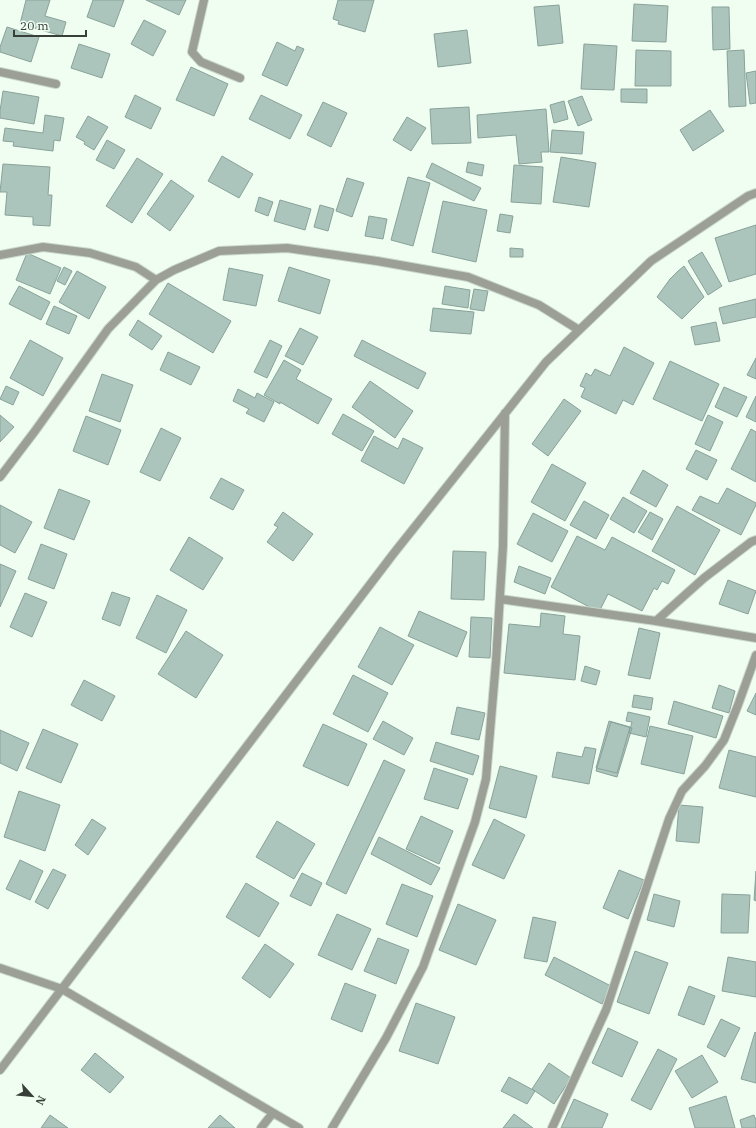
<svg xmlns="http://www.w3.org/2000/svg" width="756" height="1128" viewBox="0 0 756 1128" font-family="'IBM Plex Serif',serif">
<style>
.building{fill:#abc4bc;stroke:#89a29a}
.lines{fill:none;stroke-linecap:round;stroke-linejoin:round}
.street-casing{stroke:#cad8cc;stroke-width:10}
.street{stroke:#9c9f96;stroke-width:8}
</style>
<rect width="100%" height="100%" fill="#effef1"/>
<path class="building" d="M26 0H50L45 16 66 22 62 36 20 24Z
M93 0H124L114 27 87 17Z
M146 0H186L179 15Z
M338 0H374L365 32 338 24 339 21 333 19Z
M634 4 668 6 666 42 632 41Z
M559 5 563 43 538 46 534 7Z
M712 7H729L730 49 713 50Z
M144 20 166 31 153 56 131 44Z
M7 27 39 37 31 62 0 52V47Z
M467 30 471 63 438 67 434 34Z
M277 42 295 51 297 46 304 49 287 86 262 75Z
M79 44 110 54 102 78 71 68Z
M584 44 617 46 614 90 581 89Z
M636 50 671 51V86H635Z
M744 50 746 106 729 107 727 51Z
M191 67 228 84 214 116 176 100Z
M756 71V103L750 104 746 73Z
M621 89H647V103L621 102Z
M3 91 39 97 34 124 0 118V111Z
M135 95 161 108 151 129 125 117Z
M261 95 302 115 290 139 249 119Z
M582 96 592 120 578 126 568 101Z
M564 101 568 119 554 123 550 105Z
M323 102 347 113 331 147 307 135Z
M469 107 471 143 432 144 430 109Z
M546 109 549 152H541L542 162 519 164 516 135 478 138 477 115Z
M710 110 724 131 693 151 680 130Z
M45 115 64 118 60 141 54 140 53 151 13 146 14 142 3 141 5 128 43 133Z
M88 116 108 127 94 150 84 144 85 142 76 137Z
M407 117 426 128 411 151 393 140Z
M552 130 584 132 582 154 550 152Z
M107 140 125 150 114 169 96 160Z
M222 156 253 174 239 198 208 181Z
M561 157 596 163 589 207 553 202Z
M137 158 163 174 132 223 106 206Z
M468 162 484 165 482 176 466 172Z
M432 163 481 188 474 201 426 177Z
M3 164 50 167 48 195H52L50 226 33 225V217L5 215 7 192H0Z
M514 165 543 167 541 204 511 202Z
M408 177 430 183 413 246 391 240Z
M347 178 364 183 352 217 336 211Z
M171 180 194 196 170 231 147 214Z
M259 197 273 202 268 216 255 211Z
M280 200 311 209 305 230 274 221Z
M443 201 487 210 476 262 432 252Z
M320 205 334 209 328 231 314 227Z
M500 214 513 216 510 233 497 231Z
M369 216 387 219 383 239 365 236Z
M756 225V274L729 282 715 238Z
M510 248 523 249V257H510Z
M702 252 722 286 708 295 688 261Z
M27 253 61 268 50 294 16 280Z
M684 266 704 297 682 319 657 297 670 279 677 272Z
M64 267 72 271 65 285 57 281Z
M289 267 330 280 320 314 278 301Z
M229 268 263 275 256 306 223 300Z
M77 271 106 287 89 319 59 302Z
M168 283 231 321 213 353 149 314Z
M19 286 50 302 41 320 9 304Z
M445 286 470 290 468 308 442 304Z
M474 289 488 291 484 311 470 309Z
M756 299V317L723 324 719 308Z
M54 306 77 316 69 334 46 324Z
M433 308 474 312 471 334 430 331Z
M138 320 162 336 152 350 129 335Z
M716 322 720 341 695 345 691 327Z
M300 328 318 337 303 365 285 356Z
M30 340 63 358 43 396 10 378Z
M270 340 282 346 267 378 254 372Z
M362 340 426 373 418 389 354 356Z
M624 347 654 363 633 405 623 400 616 414 581 397 585 388 580 386 586 373 591 376 595 369 610 376Z
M168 352 200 367 191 385 160 370Z
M756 358V379L747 375Z
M284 360 301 370 296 379 332 399 318 424 280 402V404L264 395Z
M670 361 719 384 702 421 653 399Z
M102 374 133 385 120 422 89 411Z
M370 381 413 411 395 438 352 407Z
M6 386 19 392 13 405 0 399Z
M724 387 747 397 737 417 715 407Z
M238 389 255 398 257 393 274 402 264 422 246 413 249 409 233 401Z
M756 396V422L746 417Z
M564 399 581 411 548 456 532 444Z
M343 414 374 431 362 451 332 434Z
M0 415 14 427 0 442Z
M708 415 723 422 710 451 695 444Z
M86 416 121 430 108 465 73 451Z
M161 428 181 438 160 481 140 472Z
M751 429 756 432V482L731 469Z
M374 436 398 449 403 438 423 448 404 484 361 461Z
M696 450 717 460 707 480 686 469Z
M552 464 586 483 565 521 531 502Z
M643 470 668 485 656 507 630 493Z
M221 478 244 490 233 510 210 498Z
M727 488 756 503V505L741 535 692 510 700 496 718 504Z
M59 489 90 501 74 540 44 528Z
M623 497 647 511 634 533 610 519Z
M584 501 609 515 596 539 570 525Z
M0 505 32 522 15 553 0 545Z
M677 506 720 530 695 575 652 551Z
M283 512 313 534 293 561 267 542 278 527 274 525Z
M650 512 663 519 652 540 638 532Z
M533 513 568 531 552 562 517 544Z
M577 536 605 550 612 537 675 570 668 584 662 581 657 590 654 588 642 611 608 594 599 612 551 587Z
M189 537 223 558 203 590 170 570Z
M41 544 67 554 54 589 28 579Z
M453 551 486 552 484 600 451 599Z
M0 564 16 571 0 607Z
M519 566 551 578 545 594 514 582Z
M728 580 756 591 748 614 719 604Z
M112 592 130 598 120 626 102 619Z
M25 593 47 602 32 637 10 627Z
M157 595 187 610 166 653 136 638Z
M419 611 467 632 457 657 408 636Z
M541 613 565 616 563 634 580 636 575 680 504 673 509 624 540 627Z
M471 617 492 618 490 658 469 657Z
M380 627 414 645 392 685 358 667Z
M639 628 660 633 650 679 628 675Z
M186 631 223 655 196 698 158 674Z
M585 666 600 671 596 685 581 681Z
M353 675 388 693 368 732 333 714Z
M84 680 115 696 102 721 71 705Z
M719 685 735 691 729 713 712 708Z
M756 693V715L747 711Z
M634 695 653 698 651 710 632 707Z
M674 701 723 716 716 738 668 724Z
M457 707 485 713 479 740 451 734Z
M628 712 650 717 646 737 629 733 632 722 626 721Z
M383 721 413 738 404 755 373 739Z
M609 721 630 727 617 773 596 768Z
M611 722 632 728 617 777 596 771Z
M323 724 367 744 348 786 303 766Z
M650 726 693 736 684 774 641 764Z
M43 729 78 744 61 783 26 768Z
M0 730 29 743 17 771 0 763Z
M436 742 479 756 473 775 430 761Z
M585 747 596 749 589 784 552 777 557 752 582 757Z
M729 750 756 757V797L719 788Z
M384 760 405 770 346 894 326 884Z
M500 766 537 776 526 818 489 808Z
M434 768 468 779 458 809 424 799Z
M19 791 60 805 45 851 4 837Z
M679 805 703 807 699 843 676 841Z
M421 816 453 831 439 864 406 849Z
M92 819 106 828 88 855 75 845Z
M494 819 525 835 504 879 472 865Z
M277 821 315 844 294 879 256 857Z
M379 837 440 868 431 885 371 854Z
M20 860 43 871 30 900 6 889Z
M53 869 66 875 48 909 35 902Z
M619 870 644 880 628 919 603 908Z
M756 871V901L754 900Z
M302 873 322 883 311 906 290 896Z
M246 883 279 903 259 937 226 917Z
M402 884 433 896 417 937 386 924Z
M654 894 680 901 674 927 647 920Z
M722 894 750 895 748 933H721Z
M458 904 496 920 476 965 439 950Z
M337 914 371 929 352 970 318 955Z
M533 917 556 922 547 962 524 958Z
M378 938 409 950 396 984 364 971Z
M265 944 294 964 270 998 242 978Z
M635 951 668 963 649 1014 617 1002Z
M554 957 611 986 602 1004 545 975Z
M728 957 756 962V997L722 991Z
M345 983 376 995 362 1032 331 1019Z
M689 986 715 996 704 1025 678 1015Z
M416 1003 455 1017 438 1064 399 1051Z
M721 1019 740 1028 725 1057 707 1047Z
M608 1028 638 1042 622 1077 592 1063Z
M755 1032 756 1033V1083L741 1079Z
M658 1049 677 1059 651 1110 631 1100Z
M95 1053 124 1077 110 1093 81 1070Z
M702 1055 718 1082 692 1098 675 1071Z
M549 1063 571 1078 554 1104 532 1089Z
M509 1077 535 1091 527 1104 501 1091Z
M726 1096 735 1128H695L689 1108Z
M574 1099 608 1114 602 1128H561Z
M514 1114 533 1128H503Z
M50 1115 68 1128H41Z
M220 1115 235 1128H208Z
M754 1115 756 1120V1128H742L740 1120Z"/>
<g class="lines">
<g class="street-casing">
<path id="street" d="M204 0 192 52 201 62 240 78
M0 72 56 84
M0 255 43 247 90 253 136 267 156 280
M0 477 35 431 108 329 156 280 174 270 219 251 287 248 377 261 468 277 539 305 579 330
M500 599 656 621 756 638
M656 621 704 578 751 542 756 540
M0 968 62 989 299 1128
M0 1070 394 553 546 362 651 261 748 196 756 193
M261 1128 272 1114
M332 1128 386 1038 423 967 475 822 486 779 496 661 503 546 505 413
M552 1128 606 1010 669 819 682 791 705 766 724 740 738 705 756 655"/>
</g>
<use href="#street" class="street"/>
</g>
<g transform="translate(32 1096) rotate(117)" stroke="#effef1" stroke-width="3" paint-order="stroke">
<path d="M0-3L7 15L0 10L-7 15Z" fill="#383f38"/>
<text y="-6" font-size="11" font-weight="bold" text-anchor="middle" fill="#383f38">N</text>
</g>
<path d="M14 30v6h72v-6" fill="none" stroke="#383f38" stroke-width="2"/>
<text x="20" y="30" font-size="12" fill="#383f38" stroke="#effef1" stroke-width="3" paint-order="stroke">20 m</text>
</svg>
